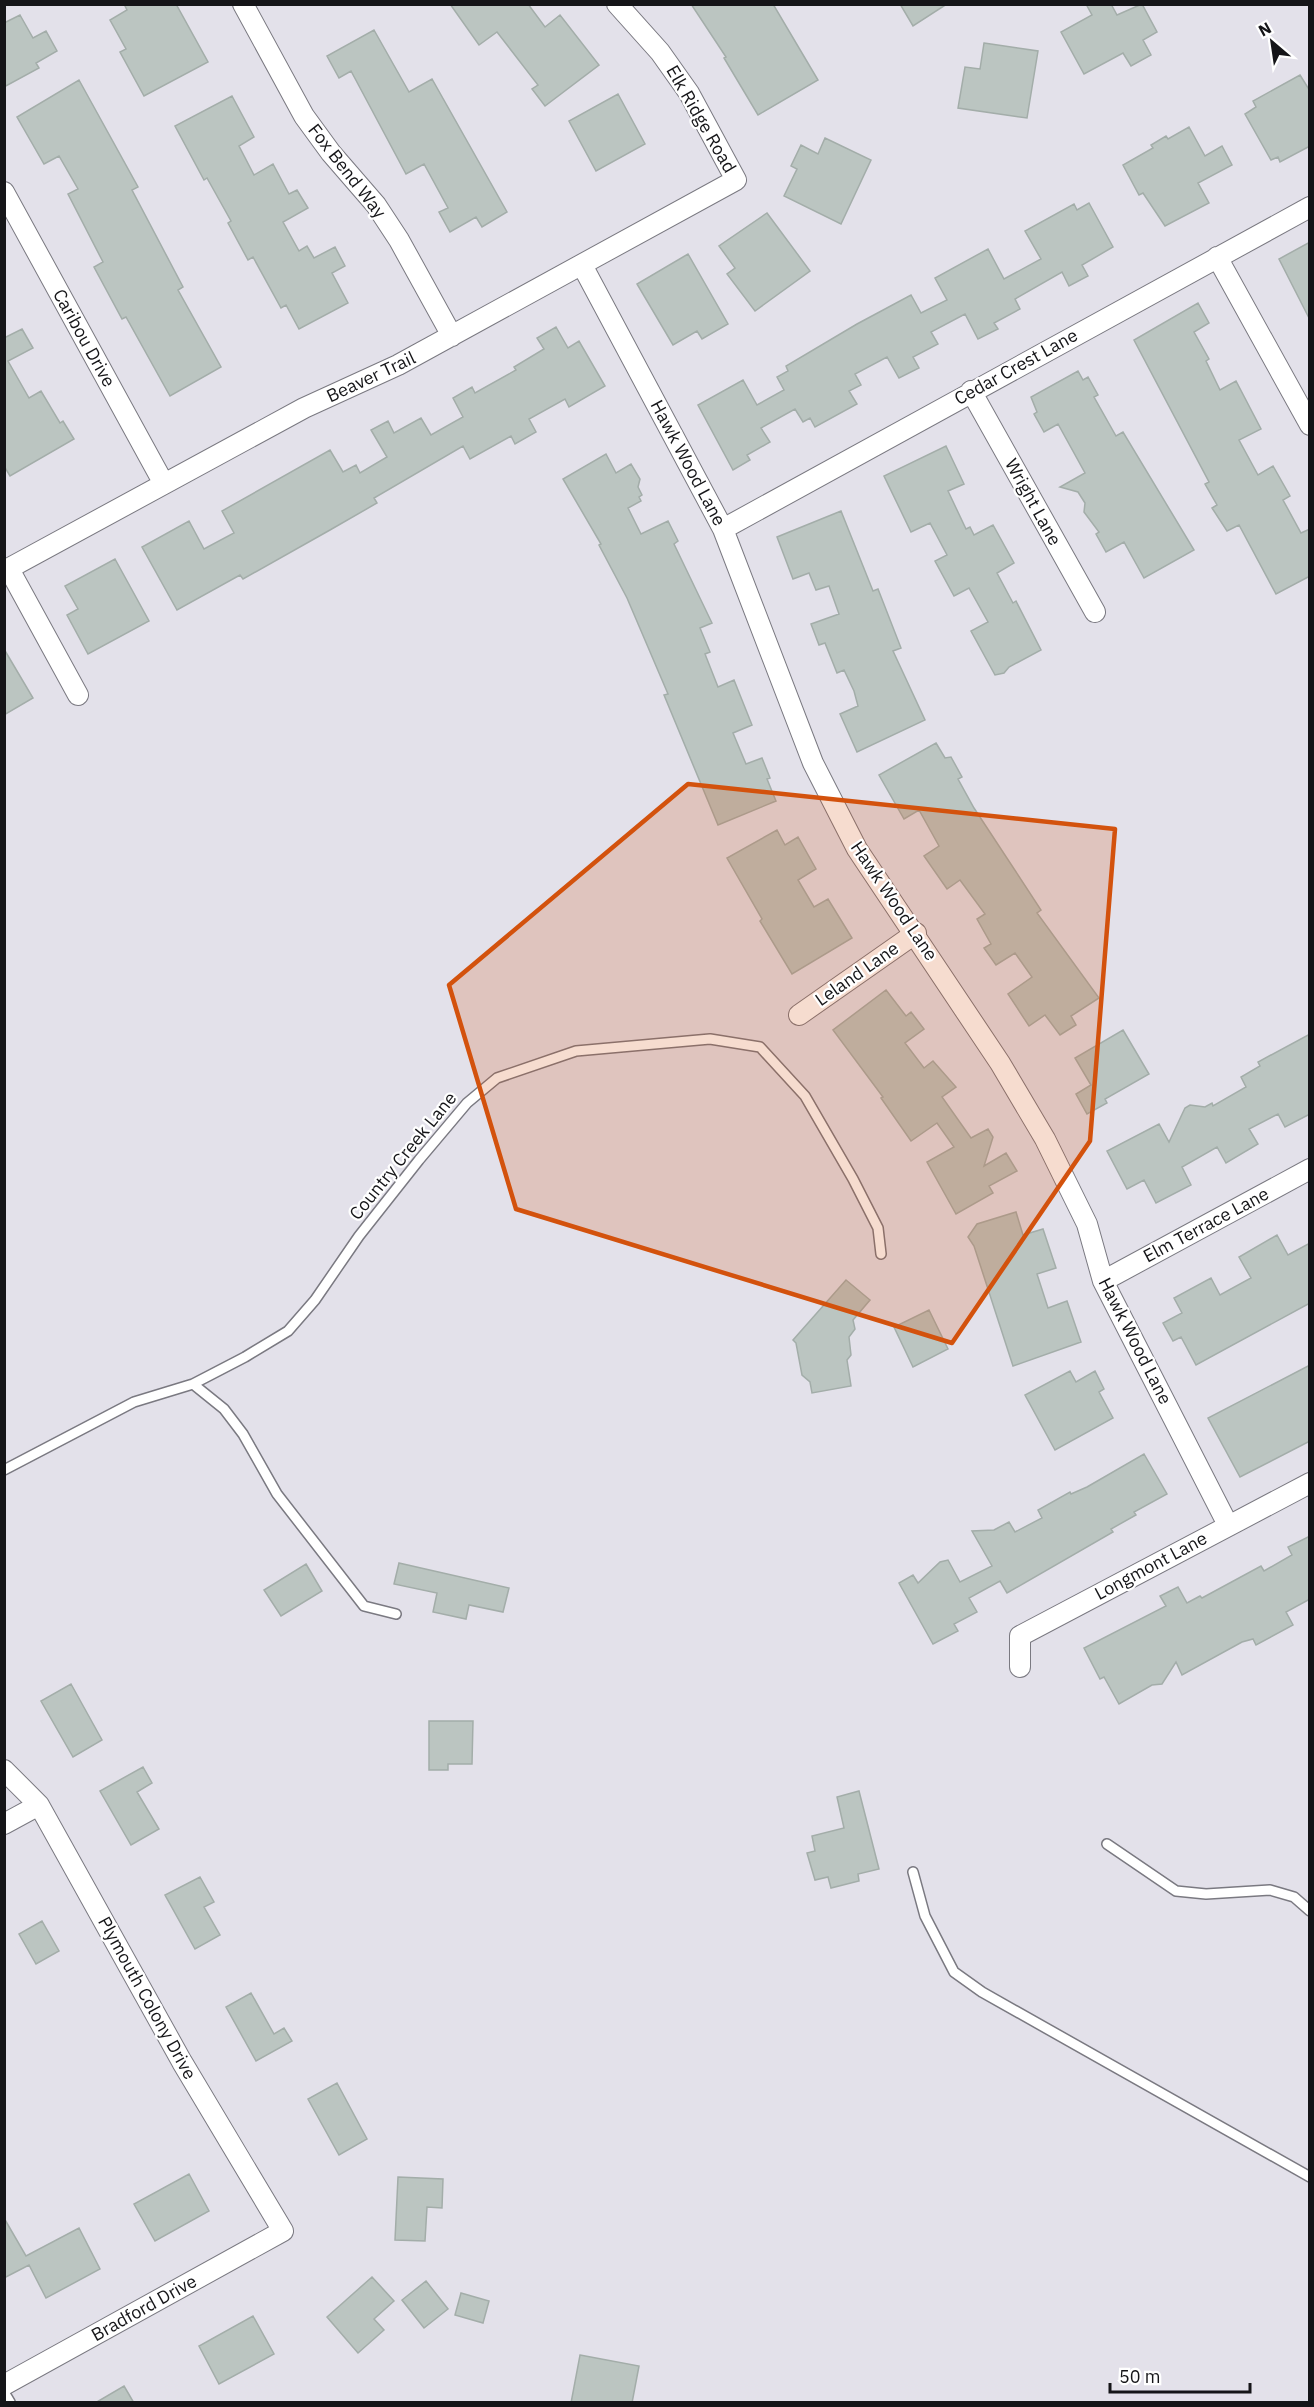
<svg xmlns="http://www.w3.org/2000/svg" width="1314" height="2407" viewBox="0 0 1314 2407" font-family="'IBM Plex Sans',sans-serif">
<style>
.building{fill:#bbc5c1;stroke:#a3ada9;stroke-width:1.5}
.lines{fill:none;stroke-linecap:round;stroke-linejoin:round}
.service-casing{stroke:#7a7981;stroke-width:12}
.minor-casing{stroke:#7a7981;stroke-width:22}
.service{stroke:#fff;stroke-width:9}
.minor{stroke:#fff;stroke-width:20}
.marked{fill:#d3520d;fill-opacity:0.2;stroke:#d3520d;stroke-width:4.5;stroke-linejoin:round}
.labels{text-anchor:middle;stroke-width:4.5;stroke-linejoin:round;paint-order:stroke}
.street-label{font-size:18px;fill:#151518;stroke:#fff}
</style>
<rect width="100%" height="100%" fill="#e3e1ea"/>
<path class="building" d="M124 4H176L208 62 144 96 120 52 126 49 110 20 127 10Z
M450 4H528L545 27 560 15 599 65 545 106 532 89 538 85 497 32 479 45Z
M691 4H773L818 80 758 115 724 58 726 57Z
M900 4H947L913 26Z
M1086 4H1111L1117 15 1142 4 1157 32 1143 40 1151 55 1131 66 1123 53 1084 74 1061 32 1092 15Z
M20 15 33 38 46 31 57 51 36 63 39 68 4 87V23Z
M374 30 409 92 432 79 507 212 482 227 476 217 450 232 439 212 448 208 424 164 406 174 351 71 339 78 327 56Z
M984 43 1038 51 1027 118 958 108 965 67 980 69Z
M1300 75 1310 91V146L1280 162 1278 157 1271 160 1245 114 1256 107 1253 101Z
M79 80 138 187 132 190 183 287 178 290 221 367 170 396 126 317 122 319 94 267 103 262 68 194 78 189 59 156 44 164 17 117Z
M618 94 645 144 596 171 569 121Z
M232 96 254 137 239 146 254 175 273 164 289 194 297 190 308 208 283 222 299 251 307 246 314 258 335 247 345 266 332 273 348 303 299 329 286 305 281 308 253 257 248 260 228 223 231 221 207 178 204 180 175 126Z
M1189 127 1205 156 1222 146 1232 165 1198 183 1209 203 1165 226 1143 193 1139 195 1123 165 1153 148 1151 145 1166 136 1168 139Z
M825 138 871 160 841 224 784 196 797 169 791 166 801 145 818 154Z
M1089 203 1113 247 1082 265 1088 276 1069 286 1062 272 1015 299 1020 309 994 323 998 329 978 339 965 314 931 332 938 344 913 357 919 368 899 378 887 357 855 374 861 385 849 391 857 404 815 427 810 418 803 422 795 409 761 428 770 442 747 455 750 460 733 470 698 405 743 380 757 405 784 390 777 377 788 371 786 366 857 324 911 295 921 313 947 300 935 278 988 249 1004 279 1041 259 1025 231 1074 204 1077 210Z
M767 213 810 271 755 311 727 274 735 268 719 246Z
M1310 242V320L1279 259Z
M688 254 728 324 702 339 697 331 673 345 637 284Z
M1198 303 1209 323 1194 332 1209 359 1206 361 1220 390 1236 381 1261 429 1239 440 1258 475 1273 466 1290 496 1283 500 1301 533 1310 529V576L1276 594 1239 525 1227 531 1212 508 1217 505 1205 484 1209 482 1134 340Z
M556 327 568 348 579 341 605 386 569 407 565 399 529 419 536 432 515 444 511 436 470 459 463 446 374 498 377 503 330 530 243 579 240 575 177 610 142 547 189 521 204 549 234 533 222 511 330 450 343 472 356 465 360 473 387 457 371 430 388 421 394 433 421 418 431 435 463 417 453 398 472 387 475 393 516 370 514 367 544 349 537 338Z
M22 329 33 348 8 361 29 398 41 391 60 423 63 421 74 439 10 476 4 466V338Z
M1078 371 1083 380 1088 377 1098 395 1094 397 1116 436 1123 432 1194 550 1144 578 1124 542 1106 552 1096 534 1099 532 1084 512 1085 503 1078 492 1060 487 1085 473 1058 424 1044 432 1034 414 1037 412 1031 397Z
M946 446 964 484 948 491 966 529 970 527 974 535 993 525 1014 563 997 573 1013 603 1016 601 1041 650 1009 667 1004 673 995 675 971 631 988 622 969 588 954 596 935 561 947 555 930 523 911 532 884 476Z
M606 454 616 473 631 464 640 479 638 487 642 495 639 497 641 501 628 508 641 534 668 521 678 541 674 544 712 623 700 628 710 652 705 654 718 687 734 680 752 725 733 733 746 764 762 758 770 778 767 779 776 801 718 825 664 695 668 694 627 598 599 545 601 544 563 479Z
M841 511 873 591 878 589 901 648 893 651 925 720 857 752 840 714 858 706 854 691 844 670 837 673 825 643 819 645 811 624 839 614 829 586 816 590 809 573 793 579 777 537Z
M115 559 149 621 88 654 67 615 78 609 65 586Z
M4 649 33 698 4 715Z
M936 743 945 758 951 757 962 777 958 779 974 808 1041 910 1037 913 1099 998 1071 1016 1076 1025 1060 1035 1045 1015 1029 1026 1008 994 1032 977 1015 953 996 965 984 948 991 944 977 919 985 914 960 880 947 889 924 856 939 846 919 810 904 819 879 775Z
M777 830 785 845 798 837 816 869 798 880 814 907 828 899 852 938 792 974 760 921 762 919 727 858Z
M886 990 906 1016 911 1012 924 1029 905 1043 924 1068 933 1061 956 1087 942 1097 971 1138 988 1129 993 1137 984 1166 1006 1153 1017 1171 989 1186 993 1193 956 1214 927 1162 954 1147 937 1123 911 1141 881 1098 883 1097 833 1030Z
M1123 1030 1149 1074 1105 1099 1107 1103 1087 1114 1076 1094 1091 1085 1075 1058Z
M1310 1034V1114L1285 1127 1278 1114 1249 1129 1258 1144 1226 1163 1217 1147 1182 1167 1191 1185 1156 1203 1144 1180 1127 1189 1107 1151 1159 1124 1169 1142 1185 1108 1190 1105 1205 1107 1212 1103 1213 1106 1246 1087 1241 1077 1260 1066 1258 1062Z
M1016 1212 1023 1235 1043 1229 1056 1268 1037 1274 1048 1308 1067 1301 1081 1342 1013 1366 974 1246 968 1237 977 1224Z
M1277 1235 1288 1255 1310 1243V1303L1196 1365 1181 1337 1173 1341 1163 1323 1182 1313 1174 1298 1211 1278 1220 1295 1251 1278 1239 1257Z
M846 1280 870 1300 853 1320 855 1329 849 1337 851 1355 847 1360 851 1386 812 1393 810 1382 802 1375 796 1343 793 1340Z
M929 1310 948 1349 913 1367 894 1327Z
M1310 1365V1441L1240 1477 1208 1418Z
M1070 1371 1076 1382 1095 1371 1104 1389 1099 1392 1113 1418 1055 1450 1025 1395Z
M1144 1454 1167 1494 1134 1512 1136 1515 1111 1529 1113 1532 1007 1593 1000 1581 969 1598 977 1612 954 1624 958 1631 933 1644 899 1583 913 1575 918 1583 940 1562 948 1560 960 1582 992 1566 972 1531 994 1530 1009 1522 1015 1532 1042 1518 1038 1510 1070 1492 1071 1494 1087 1487Z
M1310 1536V1599L1286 1612 1293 1625 1256 1645 1253 1639 1242 1642 1182 1675 1176 1662 1162 1684 1152 1685 1119 1704 1104 1677 1100 1679 1084 1648 1166 1606 1160 1596 1178 1587 1187 1603 1200 1596 1202 1598 1261 1566 1264 1571 1292 1555 1288 1547Z
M399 1563 509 1588 503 1612 469 1605 466 1619 433 1612 437 1593 394 1584Z
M306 1564 322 1591 281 1616 264 1590Z
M71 1684 102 1740 73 1757 41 1701Z
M429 1721H473L472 1764H448V1770H429Z
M143 1767 152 1783 137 1792 159 1829 131 1845 100 1791Z
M859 1791 879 1869 858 1874 859 1881 831 1888 828 1877 815 1880 807 1853 815 1851 812 1836 844 1828 837 1797Z
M200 1877 214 1902 204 1907 220 1935 195 1949 165 1895Z
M42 1921 59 1951 36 1964 19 1934Z
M251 1993 274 2034 284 2028 292 2041 256 2061 226 2007Z
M337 2083 367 2139 339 2155 308 2099Z
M189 2174 209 2211 155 2241 134 2204Z
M398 2177 443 2179 442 2208 427 2207 425 2241 395 2240Z
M4 2218 26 2256 79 2228 100 2269 46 2298 29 2265 4 2278Z
M372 2277 394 2301 374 2319 384 2330 358 2353 327 2317Z
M426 2281 448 2309 424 2328 402 2300Z
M461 2293 489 2301 483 2323 455 2315Z
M253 2316 274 2354 219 2384 199 2346Z
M580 2355 639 2366 632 2403H571Z
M124 2386 134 2403H95Z"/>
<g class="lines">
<g class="service-casing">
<path id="service" d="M193 1384 224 1409 243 1434 277 1494 364 1606 396 1614
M4 1470 134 1402 193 1384 245 1357 288 1331 315 1300 359 1236 419 1160 467 1103 497 1078 576 1051 710 1039 760 1047 805 1096 853 1179 878 1228 881 1254
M1107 1844 1176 1891 1206 1894 1270 1890 1294 1897 1310 1911
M913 1872 925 1916 954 1972 982 1992 1310 2177
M4 2392 10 2402"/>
</g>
<g class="minor-casing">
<path id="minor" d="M243 4 304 116 331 153 376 205 399 240 452 336
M4 192 164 484
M1217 257 1310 425
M582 265 723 529 813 763 857 849 1000 1063 1045 1139 1087 1224 1103 1281 1228 1525
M971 391 1095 612
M723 529 1310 207
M9 569 78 695
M4 571 304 408 398 365 736 180 689 93 660 52 617 4
M799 1015 916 933
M1103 1281 1310 1169
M1020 1667V1636L1310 1483
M4 1770 39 1805 182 2062 283 2231 4 2385
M4 1824 39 1805"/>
</g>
<use href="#service" class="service"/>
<use href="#minor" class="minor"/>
</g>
<path class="marked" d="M688 784 1115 829 1090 1141 952 1343 516 1209 449 985Z"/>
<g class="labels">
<g class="street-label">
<text transform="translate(701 119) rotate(60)" y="6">Elk Ridge Road</text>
<text transform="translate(347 171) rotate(52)" y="6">Fox Bend Way</text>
<text transform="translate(84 338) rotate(61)" y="6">Caribou Drive</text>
<text transform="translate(1016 367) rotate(-29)" y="6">Cedar Crest Lane</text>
<text transform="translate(371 377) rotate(-25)" y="6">Beaver Trail</text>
<text transform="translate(688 463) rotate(62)" y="6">Hawk Wood Lane</text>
<text transform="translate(1033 502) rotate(61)" y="6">Wright Lane</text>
<text transform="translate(894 901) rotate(56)" y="6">Hawk Wood Lane</text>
<text transform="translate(857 974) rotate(-35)" y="6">Leland Lane</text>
<text transform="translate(403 1156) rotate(-51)" y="6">Country Creek Lane</text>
<text transform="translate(1206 1225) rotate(-28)" y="6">Elm Terrace Lane</text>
<text transform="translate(1135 1341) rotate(63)" y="6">Hawk Wood Lane</text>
<text transform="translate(1151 1566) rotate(-28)" y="6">Longmont Lane</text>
<text transform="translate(147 1998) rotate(61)" y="6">Plymouth Colony Drive</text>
<text transform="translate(144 2308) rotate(-29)" y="6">Bradford Drive</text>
</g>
</g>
<rect width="1314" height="2407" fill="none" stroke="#151518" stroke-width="12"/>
<g transform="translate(1272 42) rotate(331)" stroke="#ffffff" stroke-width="4.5" paint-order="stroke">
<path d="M0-4.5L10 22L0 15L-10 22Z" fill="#151518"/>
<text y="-9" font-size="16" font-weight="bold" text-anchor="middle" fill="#151518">N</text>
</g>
<path d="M1110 2383v9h140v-9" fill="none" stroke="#151518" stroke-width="3"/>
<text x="1119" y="2383" font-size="18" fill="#151518" stroke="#ffffff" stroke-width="4.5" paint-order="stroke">50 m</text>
</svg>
